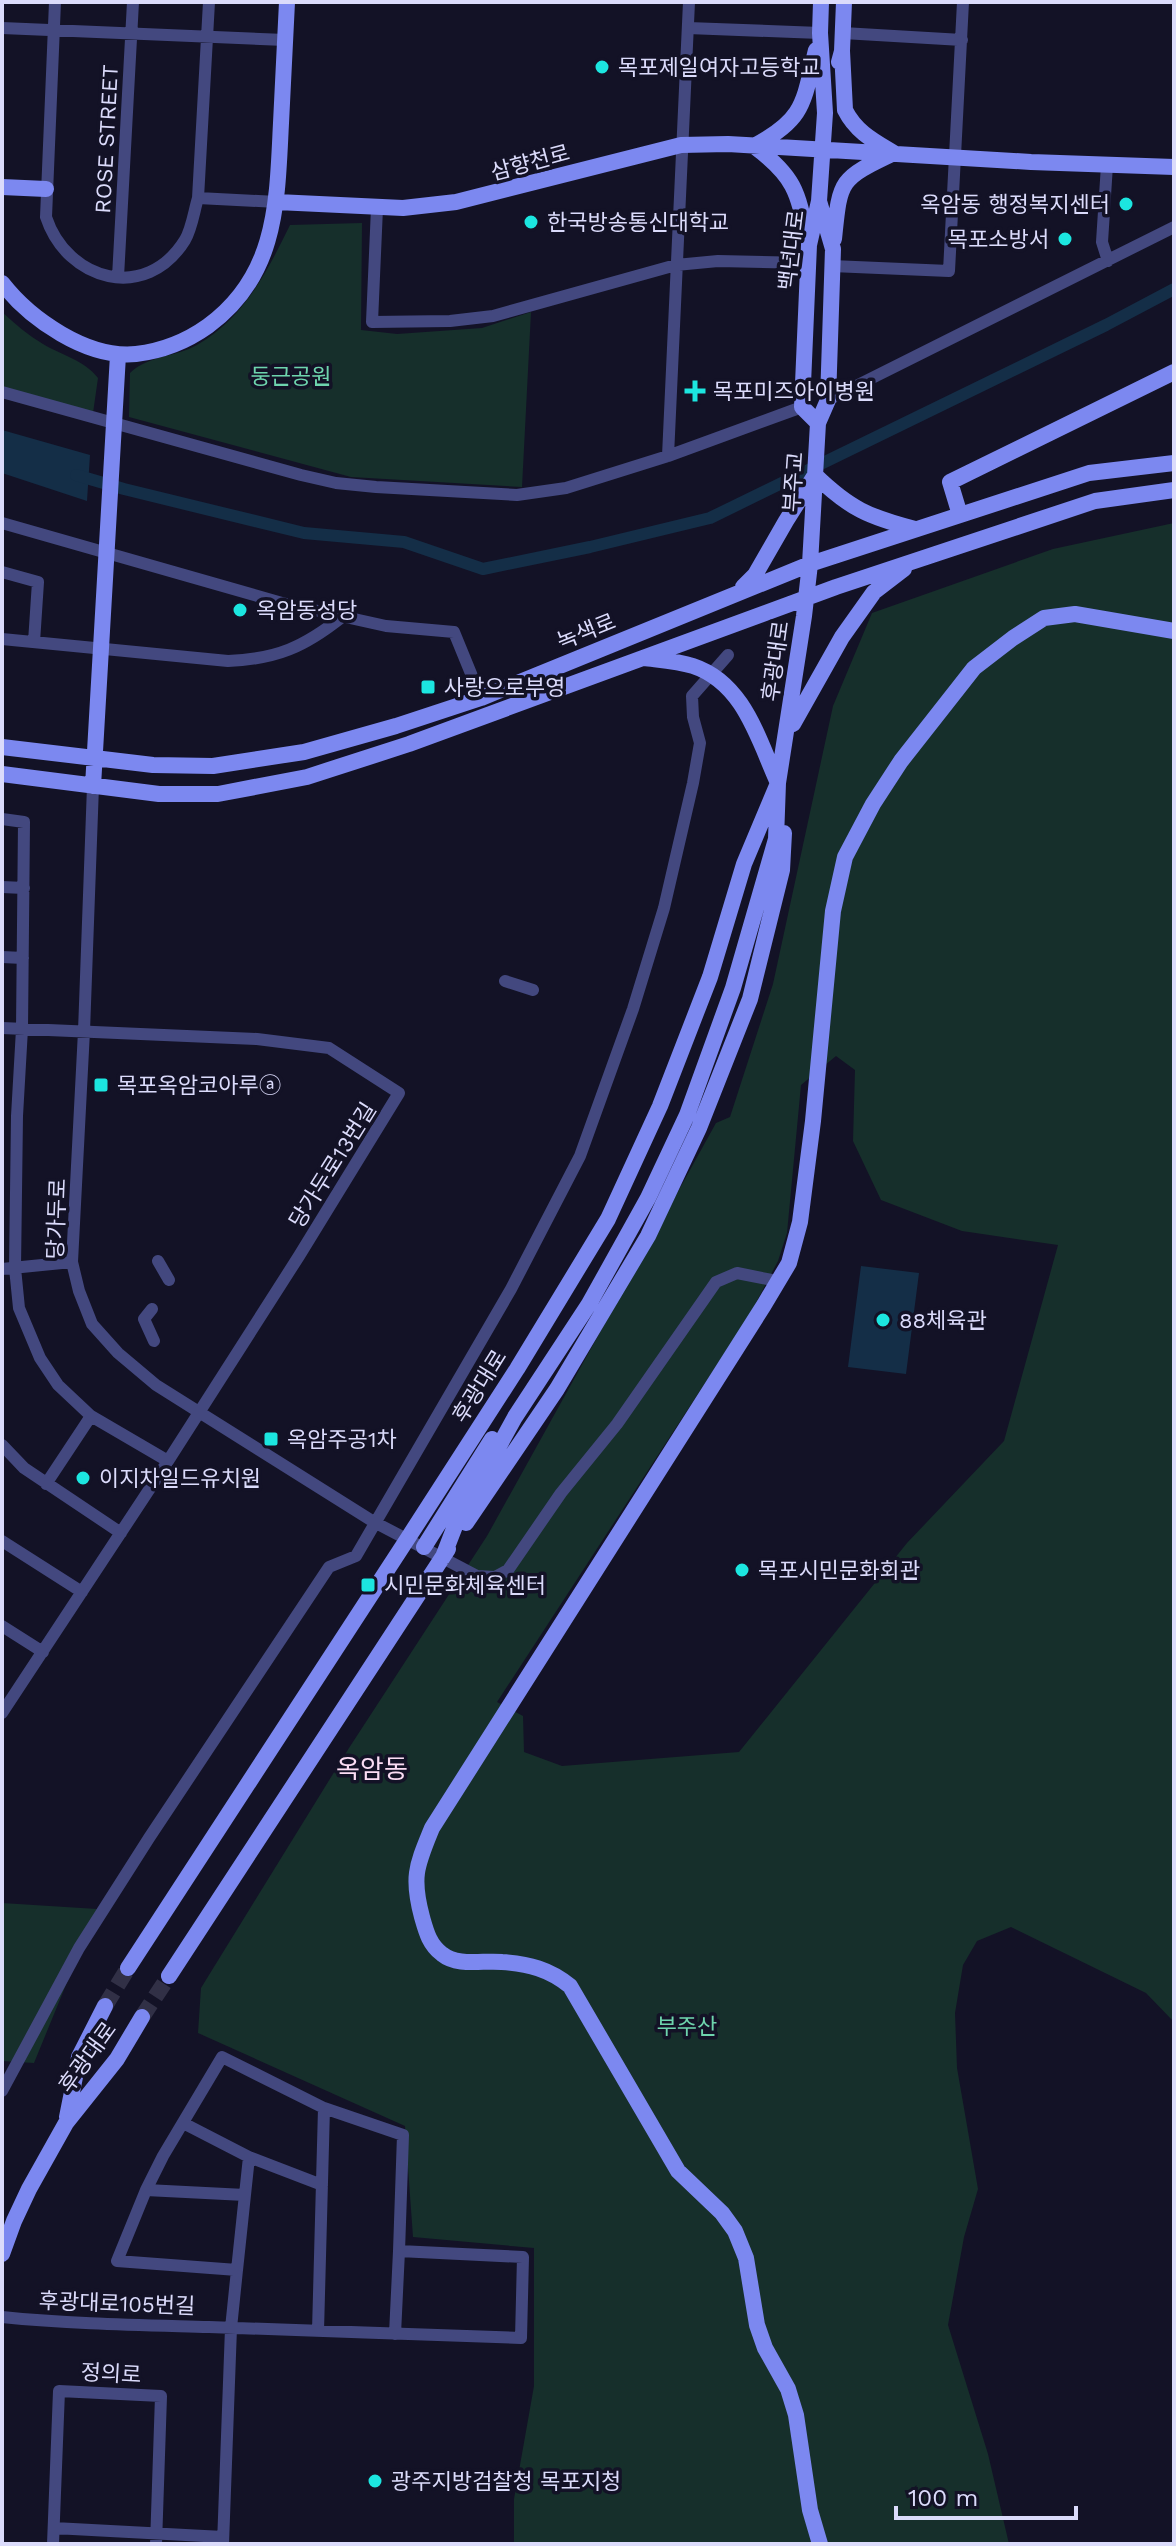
<svg xmlns="http://www.w3.org/2000/svg" width="1176" height="2546" viewBox="0 0 1176 2546" font-family="'Work Sans','Noto Sans KR',sans-serif">
<style>
.green{fill:#162f2b;fill-rule:evenodd}
.water{fill:#142e47}
.lines{fill:none;stroke-linecap:round;stroke-linejoin:round}
.canal{stroke:#142e47;stroke-width:12}
.secondary-tunnel{stroke:#313046;stroke-width:16;stroke-dasharray:16 8;stroke-linecap:butt}
.street{stroke:#43487f;stroke-width:12}
.secondary{stroke:#7c88f0;stroke-width:16}
.poi-dot{fill:#1ce6e0;stroke:#131226;stroke-width:3}
.labels{text-anchor:middle;stroke-width:7;stroke-linejoin:round;paint-order:stroke}
.poi-label{font-size:22px;fill:#dbdbfb;stroke:#131226;text-anchor:start}
.street-label{font-size:22px;fill:#dbdbfb;stroke:#131226}
.park-label{font-size:22px;fill:#6ed4ad;stroke:#131226}
.quarter-label{font-size:26px;fill:#fbddf4;stroke:#131226}
</style>
<rect width="100%" height="100%" fill="#131226"/>
<path class="green" d="M362 223 361 330 397 334 482 328 531 312 522 487 351 477 129 417 130 373C149 355 176 357 197 345 244 318 267 272 290 225Z
M2 312C15 324 28 335 43 344 63 356 84 360 98 378L93 413 2 388Z
M1174 523V2022L1146 1993 1011 1927 977 1941 963 1965 955 2013 957 2068 978 2189 964 2237 948 2325 988 2454 1009 2544H514V2499L534 2386V2248L413 2237 405 2126 198 2033 201 1988 349 1748 487 1536 716 1123 730 1117 773 984 833 706 872 613 1053 549ZM836 1056 855 1070 853 1141 881 1200 962 1231 1058 1245 1004 1441 907 1543 739 1752 562 1766 524 1752 523 1716 497 1702 750 1314 778 1261 787 1233 801 1085Z
M2 1903 97 1909 34 2063 2 2061Z"/>
<path class="water" d="M2 430 90 455 87 501 2 473Z
M861 1266 919 1273 906 1374 848 1367Z"/>
<g class="lines">
<path class="canal" d="M76 475 124 489 304 533 404 542 483 569 590 547 710 518 1106 325 1174 289"/>
<path class="secondary-tunnel" d="M105 2006 128 1968
M142 2017 169 1976"/>
<path class="street" d="M55 2 46 217C67 281 146 303 185 240 192 228 194 211 198 198L209 2
M2 28 285 40
M688 28 820 33
M843 33 962 40
M1107 165 1102 242 1108 261
M198 198 277 202
M377 208 372 322 450 321 493 316 676 265 718 261 808 263
M832 266 949 271 963 2
M118 277 133 2
M2 392 301 475 336 483 376 487 517 495 566 488 668 456 802 407
M828 400 1174 227
M668 456 689 2
M2 523 282 603 386 626 454 632 481 698
M2 572 38 582 34 642
M2 639 228 661C277 659 304 647 342 617
M93 786 84 1031 72 1262 79 1291 92 1324 118 1353 156 1385 374 1522 477 1576 495 1577 508 1570 561 1493 617 1424 716 1282 737 1273 777 1281
M2 819 24 822 22 1029 17 1116 15 1268 19 1308 40 1358 58 1385 91 1416 168 1461 2 1713
M2 887 24 888
M2 957 23 958
M505 981 533 990
M2 1028 257 1039 329 1048 399 1093 299 1256 168 1461
M158 1261 169 1280
M2 1269 72 1262
M152 1309 144 1319 154 1341
M2 1445 24 1468 121 1533
M46 1484 91 1416
M2 1541 82 1592
M2 1626 43 1652
M2 2091 79 1948 149 1838 329 1567 356 1556 511 1289 580 1156 633 1009 664 908 693 783 700 743 693 717 692 696 728 655
M183 2123 249 2157 322 2185
M146 2190 245 2195
M237 2270 249 2157
M2 2317C71 2324 140 2325 209 2327 313 2331 417 2334 521 2338L523 2257 399 2251 403 2135 324 2108 222 2057 163 2156 146 2190 117 2261 237 2270 231 2328 223 2544
M318 2331 324 2108
M395 2334 399 2251
M54 2528 223 2537
M53 2544 59 2391 161 2396 156 2544"/>
<path class="secondary" d="M839 62 842 51 844 2
M2 187 46 189
M277 202 403 208 456 202 681 145 728 144 1031 162 1174 167
M807 238C798 191 794 176 754 146 805 119 803 103 816 50
M834 239C840 180 839 179 894 153 874 141 856 132 845 110L842 51
M2 283C30 319 87 359 136 354 162 351 187 341 208 326 278 275 277 201 281 123 283 83 285 42 287 2
M818 423 802 407 809 245 819 201 825 113 820 33 821 2
M960 515 950 482 1174 372
M743 587 755 575 786 521 815 475C850 509 869 517 915 529
M644 658C660 660 678 661 693 666 744 683 758 739 778 783
M793 724 842 637 874 592 904 569
M2 747 153 765 213 766 304 752 396 726 481 698 810 564 1089 473 1174 463
M2 774 159 794H218L307 777 409 744 836 587 1095 501 1174 490
M778 783 804 616 810 564 818 423 828 400 833 249 819 201
M93 786 118 355
M466 1523 557 1389 648 1236 699 1128 750 999 782 870 784 833
M424 1547 492 1439
M128 1968 408 1538 517 1369 608 1219 660 1106 710 977 744 864 778 783 776 839 733 988 687 1115 648 1198 589 1304 515 1417 455 1526 443 1557
M169 1976 448 1549
M67 2117 79 2057 105 2006
M2 2254 14 2221 29 2189 66 2123 117 2059 142 2017
M820 2544 810 2510 796 2415 788 2389 765 2348 757 2325 746 2258 735 2231 722 2213 678 2171 570 1986C549 1969 529 1964 502 1962 483 1960 458 1967 442 1954 429 1944 426 1931 422 1917 411 1876 417 1865 432 1828L764 1305 789 1263 800 1222 813 1121 833 911 845 857 873 804 901 761 974 668 1013 638 1044 618 1075 614 1174 631"/>
</g>
<g class="poi-dot">
<circle cx="602" cy="67" r="8"/>
<circle cx="1126" cy="204" r="8"/>
<circle cx="531" cy="222" r="8"/>
<circle cx="1065" cy="239" r="8"/>
<path d="M691 379h8v8h8v8h-8v8h-8v-8h-8v-8h8z"/>
<circle cx="240" cy="610" r="8"/>
<rect x="420" y="679" width="16" height="16" rx="4"/>
<rect x="93" y="1077" width="16" height="16" rx="4"/>
<circle cx="883" cy="1320" r="8"/>
<rect x="263" y="1431" width="16" height="16" rx="4"/>
<circle cx="83" cy="1478" r="8"/>
<circle cx="742" cy="1570" r="8"/>
<rect x="360" y="1577" width="16" height="16" rx="4"/>
<circle cx="375" cy="2481" r="8"/>
</g>
<g class="labels">
<g class="poi-label">
<text x="618" y="75">목포제일여자고등학교</text>
<text x="1110" y="212" text-anchor="end">옥암동 행정복지센터</text>
<text x="547" y="230">한국방송통신대학교</text>
<text x="1049" y="247" text-anchor="end">목포소방서</text>
<text x="713" y="399">목포미즈아이병원</text>
<text x="256" y="618">옥암동성당</text>
<text x="444" y="695">사랑으로부영</text>
<text x="117" y="1093">목포옥암코아루ⓐ</text>
<text x="899" y="1328">88체육관</text>
<text x="287" y="1447">옥암주공1차</text>
<text x="99" y="1486">이지차일드유치원</text>
<text x="758" y="1578">목포시민문화회관</text>
<text x="384" y="1593">시민문화체육센터</text>
<text x="391" y="2489">광주지방검찰청 목포지청</text>
</g>
<g class="street-label">
<text transform="translate(106 139) rotate(-87)" y="8">ROSE STREET</text>
<text transform="translate(530 162) rotate(-15)" y="8">삼향천로</text>
<text transform="translate(791 250) rotate(-83)" y="8">백년대로</text>
<text transform="translate(793 482) rotate(-86)" y="8">부주교</text>
<text transform="translate(586 631) rotate(-22)" y="8">녹색로</text>
<text transform="translate(775 661) rotate(-82)" y="8">후광대로</text>
<text transform="translate(332 1165) rotate(-58)" y="8">당가두로13번길</text>
<text transform="translate(56 1219) rotate(-88)" y="8">당가두로</text>
<text transform="translate(479 1386) rotate(-58)" y="8">후광대로</text>
<text transform="translate(87 2057) rotate(-54)" y="8">후광대로</text>
<text transform="translate(117 2303) rotate(2)" y="8">후광대로105번길</text>
<text transform="translate(111 2373) rotate(3)" y="8">정의로</text>
</g>
<g class="park-label">
<text x="291" y="384">둥근공원</text>
<text x="687" y="2034">부주산</text>
</g>
<g class="quarter-label">
<text x="372" y="1778">옥암동</text>
</g>
</g>
<rect width="1176" height="2546" fill="none" stroke="#dbdbfb" stroke-width="8"/>
<path d="M896 2506v12h180v-12" fill="none" stroke="#dbdbfb" stroke-width="4"/>
<text x="908" y="2506" font-size="24" fill="#dbdbfb" stroke="#131226" stroke-width="6" paint-order="stroke">100 m</text>
</svg>
